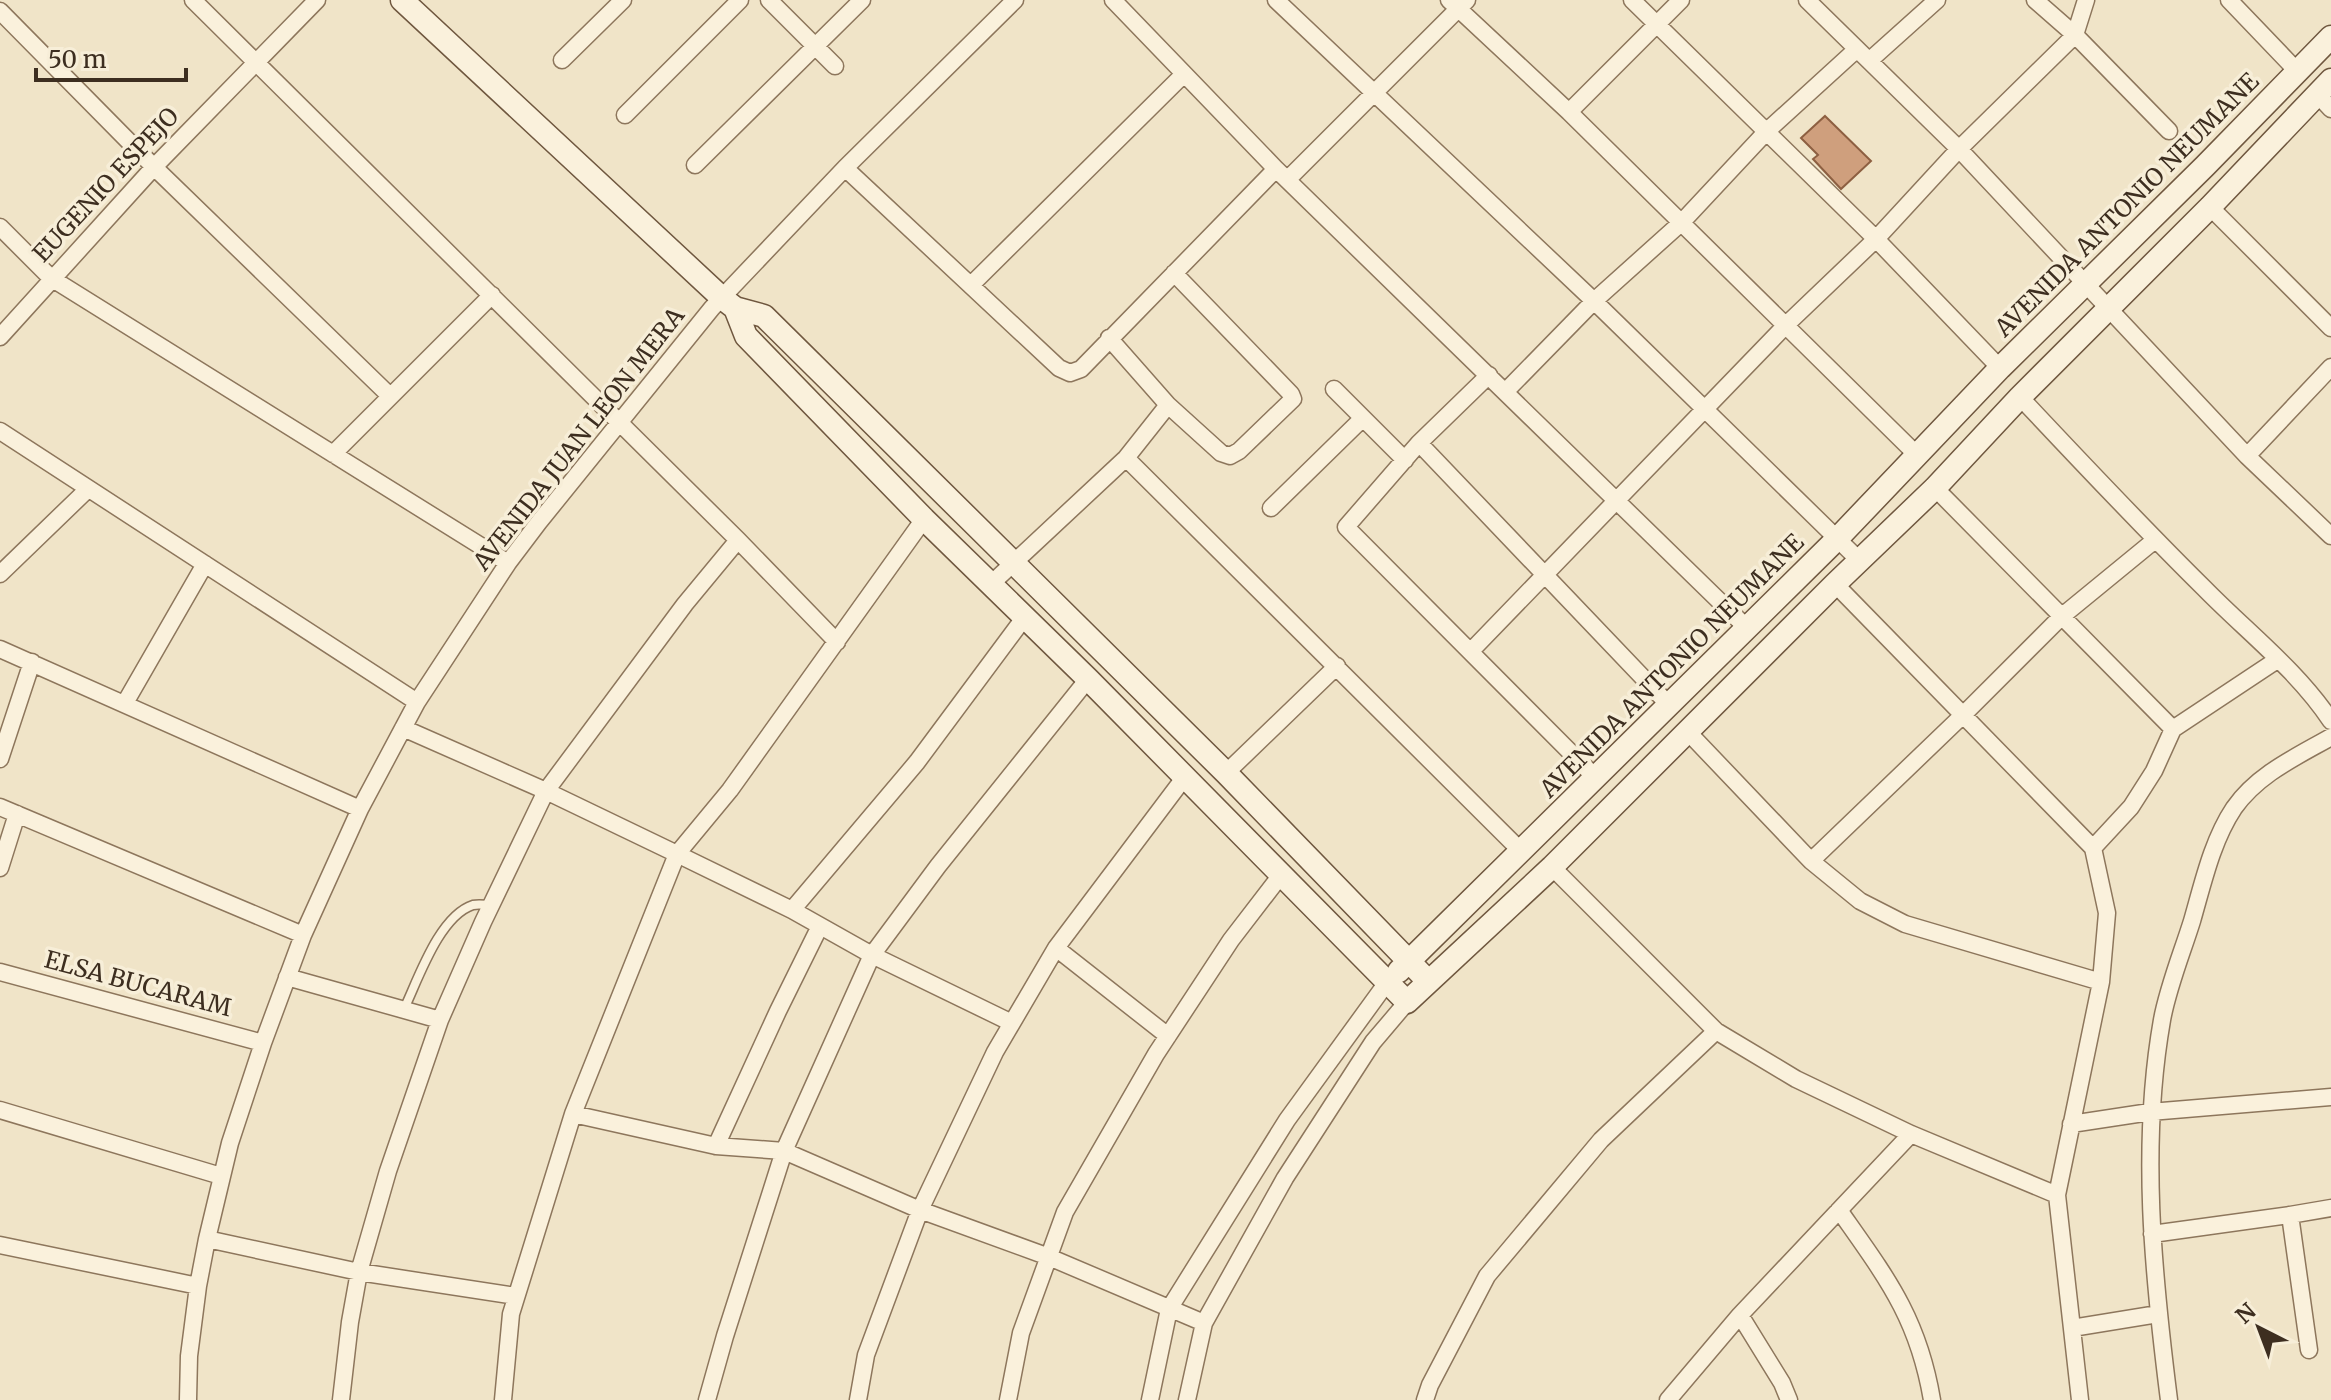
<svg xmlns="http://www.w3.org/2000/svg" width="2331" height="1400" viewBox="0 0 2331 1400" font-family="Merriweather,serif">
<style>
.building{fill:#cf9f7d;stroke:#8d5f41;stroke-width:2}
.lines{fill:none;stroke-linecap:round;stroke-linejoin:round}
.lane-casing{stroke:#8d765c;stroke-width:11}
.street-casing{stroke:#8d765c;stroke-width:19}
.secondary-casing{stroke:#6f573f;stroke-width:25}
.lane{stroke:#faf1dc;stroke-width:8}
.street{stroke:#faf1dc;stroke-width:16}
.secondary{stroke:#faf1dc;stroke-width:22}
.labels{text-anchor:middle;stroke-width:7;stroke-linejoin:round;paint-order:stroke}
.street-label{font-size:24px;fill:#3d2e20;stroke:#f7eed8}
</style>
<rect width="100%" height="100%" fill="#f0e4c8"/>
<path class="building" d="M1825 116 1871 161 1841 189 1813 159 1818 155 1801 138Z"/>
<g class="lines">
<g class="lane-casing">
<path id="lane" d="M404 1009C418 980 439 916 473 905 478 904 486 905 492 905"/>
</g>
<g class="street-casing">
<path id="street" d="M193 0 738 540 837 642
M769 0 835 66
M1113 0 1276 169 1747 628
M1276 0 1594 301 1860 561
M1449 0 1569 112 1916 454
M1632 0 1876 239 2000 368
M1807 0 1959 149 2247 456 2331 536
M2035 0 2075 35 2169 131
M2229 0 2297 71
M0 11 154 167 390 396
M562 60 623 0
M1869 61 1937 0
M2317 94 2331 109
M1569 112 1681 0
M625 115 740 0
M695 165 862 0
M845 168 1059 368 1070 373 1081 369 1276 169
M1288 179 1467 0
M2210 207 2331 328
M0 227 51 278 508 563
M971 285 1183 75
M0 337 154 167 317 0
M1489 375 1419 443 1346 527 1596 778
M1334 389 1405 460
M1505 392 1594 301 1682 222 1767 131 1857 49
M2020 397C2081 462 2141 526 2204 588 2247 632 2297 670 2331 721
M1168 405 1221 453 1230 456 1239 451 1293 399 1291 394 1174 273
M0 431 417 702
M1419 443 1670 706
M333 454 492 295
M2247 456 2331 367
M1126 458 1522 852
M1935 488 2173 729
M1271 508 1363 418
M0 574 88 489
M991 584 1126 458 1168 405 1109 338
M1835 584 2093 848 2107 913 2101 982
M0 649 360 809
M1471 651 1787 324 1876 239 1959 149 2075 35 2086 0
M125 703 205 564
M403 728 546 791 677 854 792 910 872 955 1012 1023
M1688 732 1811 861 1860 901 1905 924 2101 982 2057 1195 2080 1400
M0 759 32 662
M1226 773 1337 666
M0 807 303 935
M2093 848 2131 807 2154 771 2173 729 2277 660
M1811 861 1963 715 2061 617 2155 540
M1552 867 1716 1031 1796 1079 1911 1134 2057 1195
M0 868 17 814
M792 910 917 762 1024 618
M1056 948 1168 1036
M0 972 263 1043
M287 977 440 1020
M0 1110 221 1176
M573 1114 716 1146 784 1151 920 1210 1049 1257 1204 1323
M2071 1124 2150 1112 2331 1097
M716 1146 778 1011 820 926
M1839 1210C1886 1277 1918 1317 1932 1400
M2152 1234 2290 1215
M207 1239 359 1272 516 1296
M0 1245 198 1286
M1740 1315 1782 1383 1789 1400
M2072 1328 2158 1314
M2309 1350 2290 1215 2331 1208
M188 1400 189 1356 198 1286 207 1239 230 1143 263 1043 303 935 360 809 417 702 508 563 539 522 712 308 845 168 1015 0
M341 1400 350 1322 359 1272 388 1171 440 1020 483 922 546 791 685 604 738 540
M503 1400 511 1314 573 1114 677 854 730 790 924 519
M707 1400 725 1336 784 1151 872 955 938 866 1088 679
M858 1400 866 1355 920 1210 995 1052 1056 948 1184 778
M1008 1400 1021 1333 1065 1212 1156 1054 1231 940 1281 875
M1150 1400 1169 1309 1287 1120 1388 981
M1187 1400 1204 1323 1285 1178 1373 1042 1407 1002
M1425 1400 1430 1385 1487 1276 1601 1140 1716 1031
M1668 1400 1740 1315 1911 1134
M2169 1400C2153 1274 2140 1145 2162 1020 2168 987 2182 953 2192 921 2203 883 2212 841 2234 808 2258 774 2296 757 2331 737"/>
</g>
<g class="secondary-casing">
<path id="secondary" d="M402 0 722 298 735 308 764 316 1226 773 1428 981
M735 308 746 336 924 519 1088 679 1407 1002 1552 867 1835 584 1935 488 2020 397 2210 207 2331 80
M1399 971 1837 539 2000 368 2205 166 2331 37"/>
</g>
<use href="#lane" class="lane"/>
<use href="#street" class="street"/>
<use href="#secondary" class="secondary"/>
</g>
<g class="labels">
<g class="street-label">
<text transform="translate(106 185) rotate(-47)" y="8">EUGENIO ESPEJO</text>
<text transform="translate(2127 205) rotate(-45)" y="8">AVENIDA ANTONIO NEUMANE</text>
<text transform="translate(579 439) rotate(-52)" y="8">AVENIDA JUAN LEON MERA</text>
<text transform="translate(1672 666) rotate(-45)" y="8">AVENIDA ANTONIO NEUMANE</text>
<text transform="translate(138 984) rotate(15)" y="8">ELSA BUCARAM</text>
</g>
</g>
<g transform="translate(2259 1328) rotate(318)" stroke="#f7eed8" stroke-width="6" paint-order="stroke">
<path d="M0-6L14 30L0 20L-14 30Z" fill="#3d2e20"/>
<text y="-12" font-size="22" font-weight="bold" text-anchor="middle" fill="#3d2e20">N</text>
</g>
<path d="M36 68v12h150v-12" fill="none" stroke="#3d2e20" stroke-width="4"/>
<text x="48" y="68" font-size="24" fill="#3d2e20" stroke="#f7eed8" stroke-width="6" paint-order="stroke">50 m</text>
</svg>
